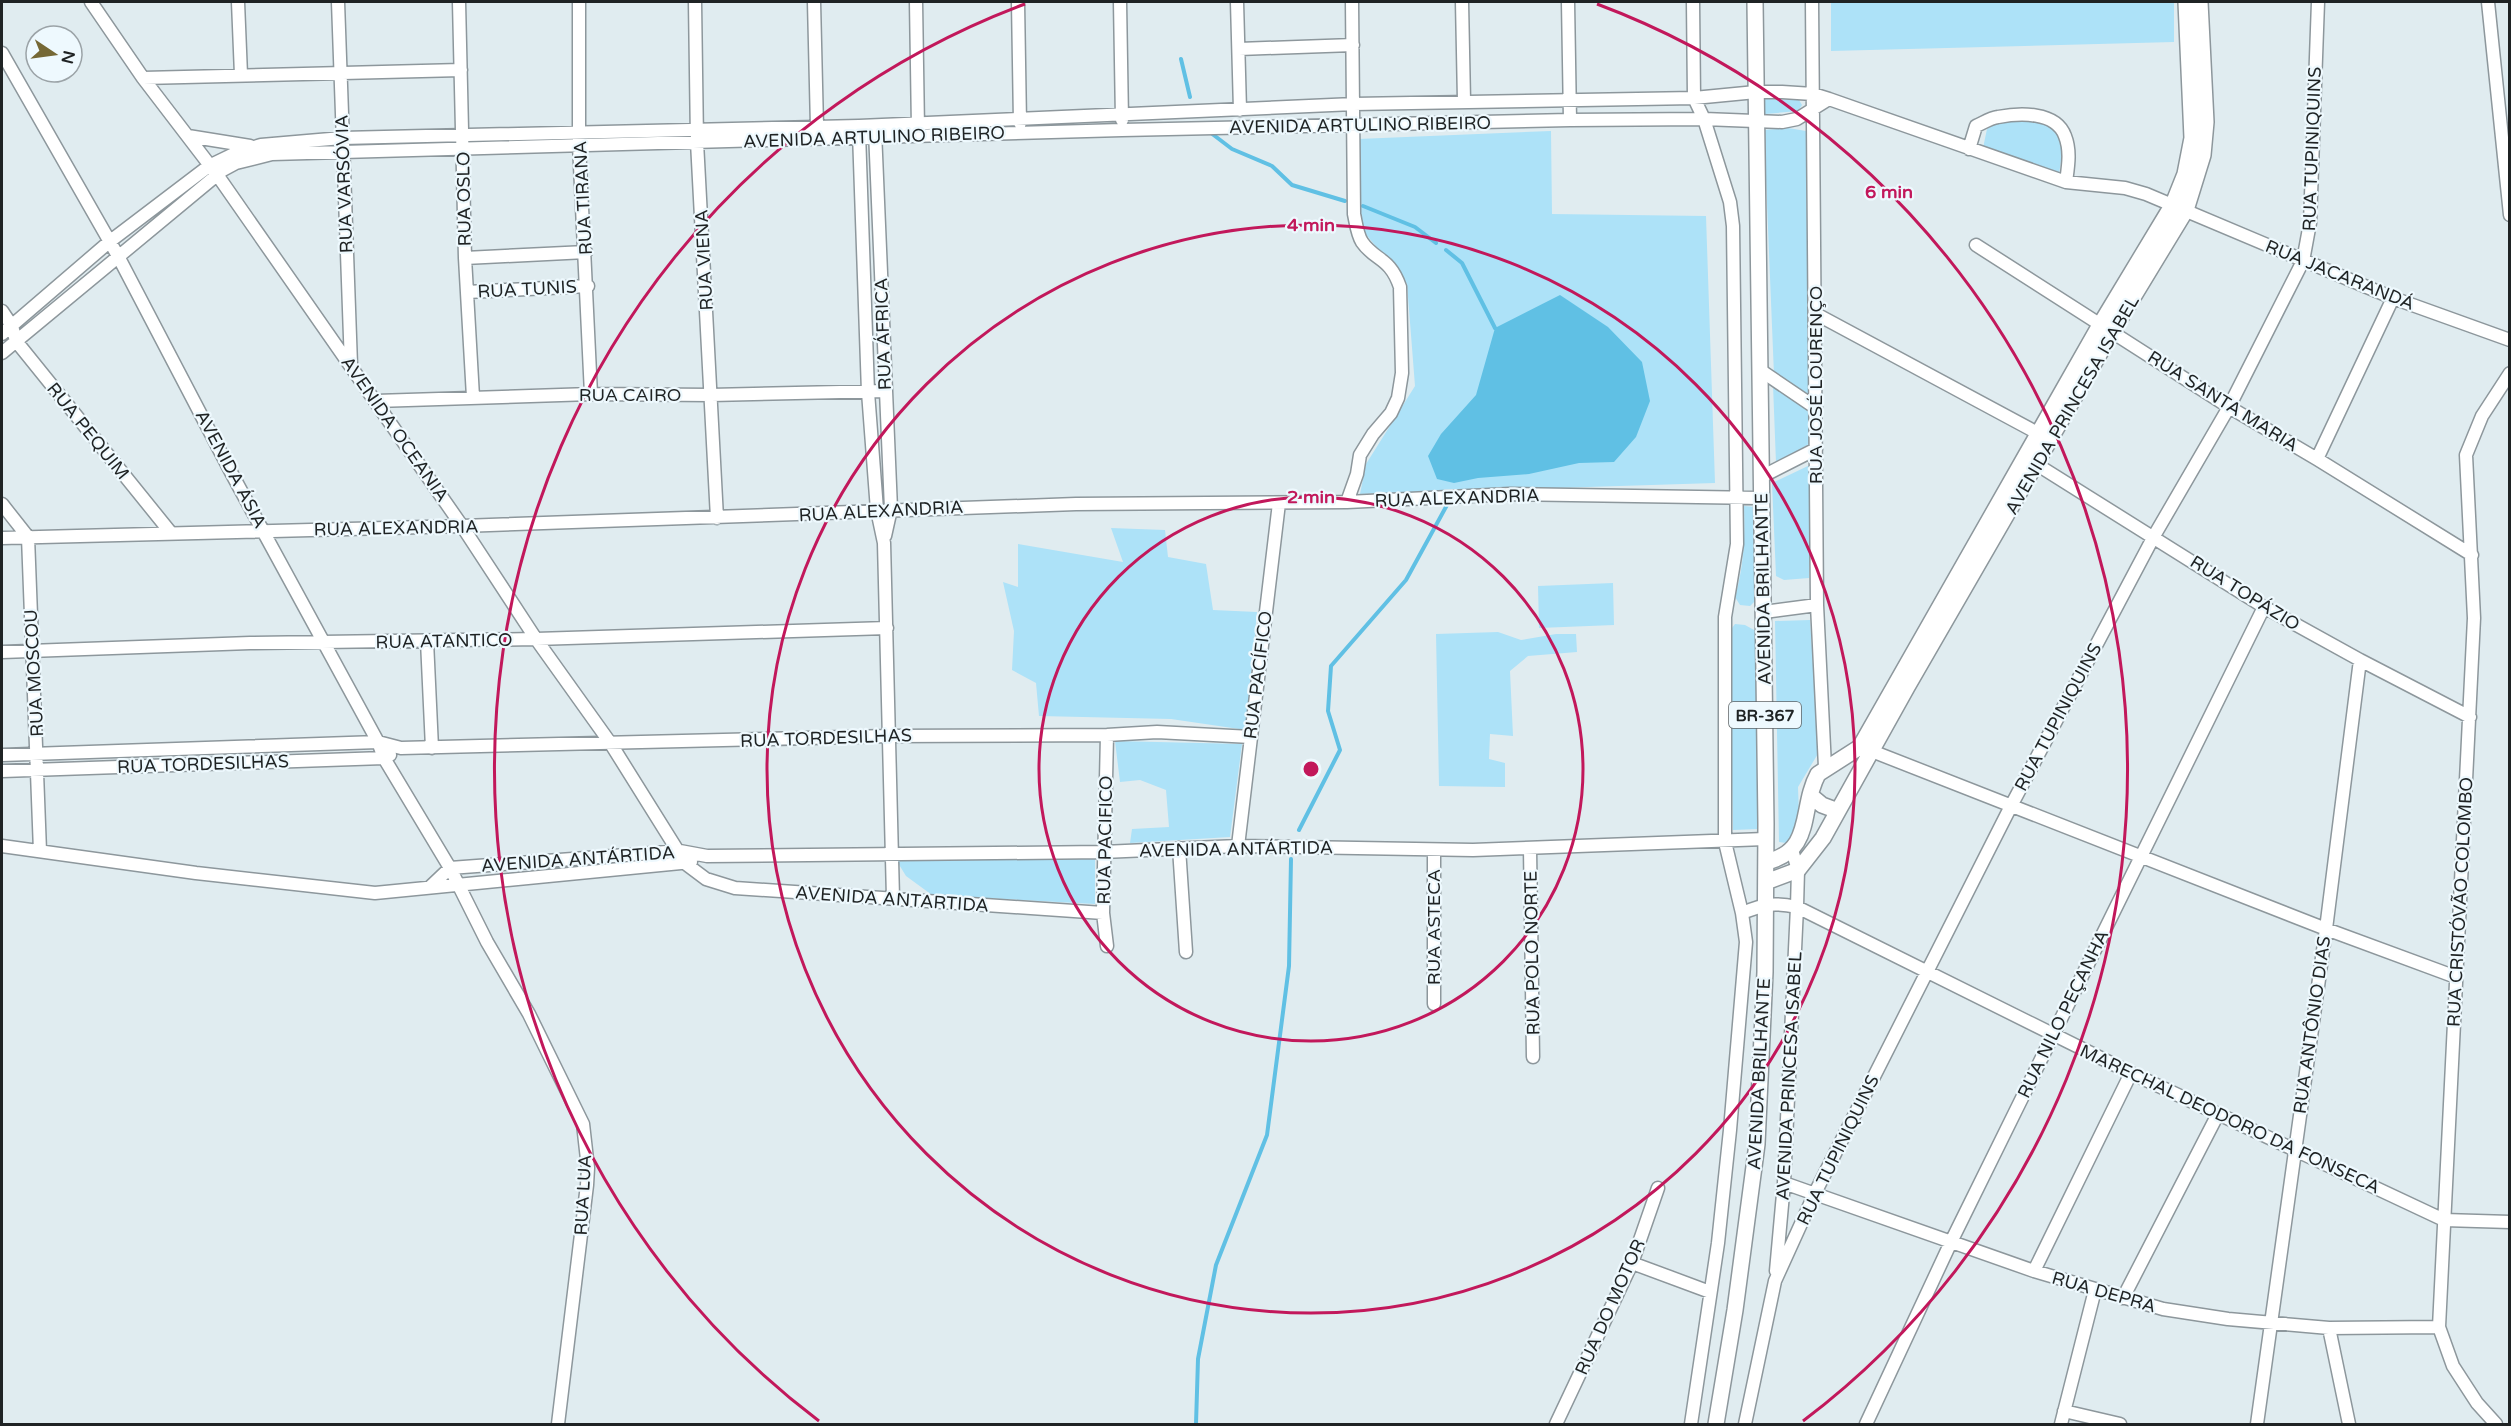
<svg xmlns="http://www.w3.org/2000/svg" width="2511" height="1426" viewBox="0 0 2511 1426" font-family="'Varela Round',sans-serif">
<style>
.green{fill:#ade2f8}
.water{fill:#60c0e4}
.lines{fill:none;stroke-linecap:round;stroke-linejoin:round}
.stream{stroke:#60c0e4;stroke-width:4}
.minor-casing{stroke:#8d979c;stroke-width:15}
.major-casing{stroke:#8d979c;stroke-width:18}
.minor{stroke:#fff;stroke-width:12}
.major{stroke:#fff;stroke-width:15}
.ring{fill:none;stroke:#c2185b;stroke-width:3}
.labels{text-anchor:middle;stroke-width:4.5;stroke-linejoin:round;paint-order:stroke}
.shield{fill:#eef9fe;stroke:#5d6365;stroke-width:1.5}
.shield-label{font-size:16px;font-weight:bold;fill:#1f2324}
.street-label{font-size:18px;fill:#1f2324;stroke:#eef9fe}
.centre{fill:#c2185b;stroke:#eef9fe;stroke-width:3}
.ring-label{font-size:18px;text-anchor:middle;font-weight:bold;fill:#c2185b;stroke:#eef9fe;stroke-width:4.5;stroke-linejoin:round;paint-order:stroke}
</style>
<rect width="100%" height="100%" fill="#e0ecf0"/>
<path class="green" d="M1831 2H2174V42L1831 51Z
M1765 99 1799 100 1802 105 1798 111 1765 114Z
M2022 121C2064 121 2065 138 2059 174L1983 148 1987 129 1997 123Z
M1788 128 1806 131 1809 398 1774 375 1764 130Z
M1551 131 1552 214 1706 216 1715 483 1360 494 1366 464 1415 386 1407 284 1354 220 1358 139Z
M1773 385 1810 410 1809 444 1776 463Z
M1810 465 1809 578 1784 580 1776 576 1772 483Z
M1744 506 1756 507V600L1750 606 1740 605 1735 597C1744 566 1745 538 1744 506Z
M1111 528 1165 530 1168 557 1206 564 1213 610 1257 612 1246 730 1171 719 1039 716 1036 683 1012 670 1014 631 1003 582 1018 587V544L1123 562Z
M1613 583 1614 625 1539 628 1538 586Z
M1810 620 1819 752 1798 787 1799 815 1794 839 1786 843 1779 842 1775 621Z
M1735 624 1745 625 1756 631 1758 829 1733 830 1729 632Z
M1498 632 1521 640 1556 634H1576L1577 652 1528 656 1510 671 1513 736 1490 734 1489 759 1505 763V787L1439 786 1436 634Z
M1115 741 1242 744 1230 837 1130 843 1132 829 1169 827 1166 790 1140 780 1120 782Z
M1095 857V904L932 895 906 876 895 858Z"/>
<path class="water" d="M1560 295 1608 327 1642 362 1650 401 1636 437 1614 462 1579 463 1529 474 1478 478 1454 483 1437 479 1428 456 1441 434 1476 395 1495 328Z"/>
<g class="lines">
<path class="stream" d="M1181 59 1190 97
M1211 133 1232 149 1272 166 1292 185 1345 201
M1363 206 1415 227 1436 243
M1446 250 1462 263 1495 328
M1299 830 1340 750 1328 711 1331 666 1406 580 1447 505
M1196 1424 1198 1359 1216 1265 1267 1135 1289 966 1291 859"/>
<g class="minor-casing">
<path id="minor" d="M91 2 143 78 218 176 462 526 536 639 611 744 686 864 706 879 735 888 1103 913
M238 2 241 75
M338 2 351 365
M459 2 465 258 473 397
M579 2V145L591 394
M695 2 697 142 717 518
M814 2 817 127
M916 2 918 129
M1018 2 1020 123
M1120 2 1122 120
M1237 2 1240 110
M1462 2 1464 101
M1568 2 1570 120
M1812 2 1817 605 1825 767
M2488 2 2510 215
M1239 49 1353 45
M2 53 118 256 233 476 378 742 384 758 450 868 487 942 529 1014 583 1124 588 1168 587 1185 558 1424
M143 78 461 70
M875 131 891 509 885 536
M859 133 868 392 877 510 884 543 893 898
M188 136 250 146
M1969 149 1976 126C1983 123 1990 118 1998 117 2019 113 2056 111 2065 136 2071 151 2068 167 2066 182
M1976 245 2229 407 2317 459 2472 555
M465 258 586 252
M467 292 588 286
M2 311 12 326 16 341 171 533
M1815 319 1818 315 2045 437
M2 334 109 242 209 166 238 152 261 145 342 138 859 126 1354 104 1694 98 1756 92H1782L1813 94 1829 99 2066 182 2125 188 2146 194 2393 298 2510 340
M2 353 223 170 236 163 272 154 1122 130 1570 120 1704 119 1782 122 1797 119 1829 99
M1760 370 1816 408
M376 401 591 394 711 395 885 391
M2028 459 2264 607 2360 660 2470 717
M2317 459 2393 298
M1761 477 1816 449
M1347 502 1357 474 1360 455 1373 434 1391 413 1398 398 1402 373 1400 287C1390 257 1375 261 1362 242 1357 234 1356 223 1354 214L1352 2
M2 504 28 537 40 851
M2 538 462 526 1076 504 1347 502 1510 494 1761 498
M1764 612 1817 605
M427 641 432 748
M2 652 250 643 536 639 887 628
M1107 735 1103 913 1107 946
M1864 748 2326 929 2456 977
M2 755 378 742 401 748 889 736 1107 735 1157 732 1251 737
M2 771 384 758 390 755
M2 846 196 873 375 893 691 862
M1238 846 1279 503
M1179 848 1186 952
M1530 848 1533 1057
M1434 850V1004
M430 887 450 868 680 851 707 856 1103 852 1238 846 1473 850 1765 839
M1742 913C1765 904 1773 902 1797 907L2131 1073 2444 1220 2510 1222
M1784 1183 2034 1271 2163 1309 2228 1319 2329 1328 2439 1327
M1632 1263 1710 1292
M1776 1271 1784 1183 1797 907 1798 870 1792 850
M2034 1271 2131 1073
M2123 1298 2218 1114
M2329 1328 2349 1424
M2064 1411 2120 1424
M1556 1424 1632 1263 1658 1188
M1691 1424 1718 1243 1730 1130 1746 942 1742 913 1725 842V617L1737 544 1733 226 1730 202 1704 119 1694 98 1693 2
M1745 1424 1775 1281 1815 1193 2011 806 2154 536 2229 407 2303 261 2310 223 2318 2
M1866 1424 1951 1242 2264 607
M2061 1424 2095 1290
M2257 1424 2326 929 2360 660
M2496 1424 2477 1403 2453 1366 2439 1327 2474 618 2466 455 2482 416 2510 373"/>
</g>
<g class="major-casing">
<path id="major" d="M1810 795 1822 805 1838 811
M1766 862C1815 851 1799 808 1818 774L1860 747 2100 325 2173 204 2185 174 2192 138 2186 2
M1766 882 1798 870 1823 838 1907 687 2112 332 2186 210 2203 155 2206 122 2200 2
M1716 1424 1735 1310 1757 1144 1765 972 1766 824 1755 2"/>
</g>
<use href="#minor" class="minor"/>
<use href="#major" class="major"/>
</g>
<g class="ring">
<circle cx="1311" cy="769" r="272"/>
<circle cx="1311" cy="769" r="544"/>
<path d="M819 1421A817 817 0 0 1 1025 4M1597 4A817 817 0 0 1 1803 1421"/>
</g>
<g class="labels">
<rect class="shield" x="1729" y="702" width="72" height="26" rx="4.5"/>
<g class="shield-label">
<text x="1765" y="721">BR-367</text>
</g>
<g class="street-label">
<text transform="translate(1360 125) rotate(-1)" y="6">AVENIDA ARTULINO RIBEIRO</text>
<text transform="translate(874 137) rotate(-2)" y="6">AVENIDA ARTULINO RIBEIRO</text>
<text transform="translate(2312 149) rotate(-88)" y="6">RUA TUPINIQUINS</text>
<text transform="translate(344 184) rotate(-92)" y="6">RUA VARSÓVIA</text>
<text transform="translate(583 198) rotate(-93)" y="6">RUA TIRANA</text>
<text transform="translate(464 199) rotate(-91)" y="6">RUA OSLO</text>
<text transform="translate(704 260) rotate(-93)" y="6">RUA VIENA</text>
<text transform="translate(2340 275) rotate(22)" y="6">RUA JACARANDÁ</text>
<text transform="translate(527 289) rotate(-3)" y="6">RUA TUNIS</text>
<text transform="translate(883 334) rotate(-92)" y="6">RUA ÁFRICA</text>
<text transform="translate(1816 385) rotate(-90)" y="6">RUA JOSÉ LOURENÇO</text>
<text x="630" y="401">RUA CAIRO</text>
<text transform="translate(2223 401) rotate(32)" y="6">RUA SANTA MARIA</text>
<text transform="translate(2072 405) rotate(-60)" y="6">AVENIDA PRINCESA ISABEL</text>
<text transform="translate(395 429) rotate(55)" y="6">AVENIDA OCEANIA</text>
<text transform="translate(88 431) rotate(51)" y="6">RUA PEQUIM</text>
<text transform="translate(231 469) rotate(62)" y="6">AVENIDA ÁSIA</text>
<text transform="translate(1457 498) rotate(-2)" y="6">RUA ALEXANDRIA</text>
<text transform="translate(881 511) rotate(-3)" y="6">RUA ALEXANDRIA</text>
<text transform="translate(396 528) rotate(-1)" y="6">RUA ALEXANDRIA</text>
<text transform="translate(1763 589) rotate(-91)" y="6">AVENIDA BRILHANTE</text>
<text transform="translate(2245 593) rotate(32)" y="6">RUA TOPÁZIO</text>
<text transform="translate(444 641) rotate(-1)" y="6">RUA ATANTICO</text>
<text transform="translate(34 673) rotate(-93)" y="6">RUA MOSCOU</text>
<text transform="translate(1258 675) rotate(-83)" y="6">RUA PACÍFICO</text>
<text transform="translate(2058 717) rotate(-62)" y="6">RUA TUPINIQUINS</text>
<text transform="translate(826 738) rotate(-2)" y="6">RUA TORDESILHAS</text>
<text transform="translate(203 764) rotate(-2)" y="6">RUA TORDESILHAS</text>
<text transform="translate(1105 840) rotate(-89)" y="6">RUA PACIFICO</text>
<text transform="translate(1236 849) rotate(-1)" y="6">AVENIDA ANTÁRTIDA</text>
<text transform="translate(578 859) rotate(-4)" y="6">AVENIDA ANTÁRTIDA</text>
<text transform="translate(892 899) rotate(4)" y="6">AVENIDA ANTARTIDA</text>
<text transform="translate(2460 902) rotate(-87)" y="6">RUA CRISTÓVÃO COLOMBO</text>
<text transform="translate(1434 927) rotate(-90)" y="6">RUA ASTECA</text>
<text transform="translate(1532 953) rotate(-91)" y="6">RUA POLO NORTE</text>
<text transform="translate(2063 1014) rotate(-64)" y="6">RUA NILO PEÇANHA</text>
<text transform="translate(2312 1025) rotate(-82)" y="6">RUA ANTÔNIO DIAS</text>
<text transform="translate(1759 1074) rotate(-87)" y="6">AVENIDA BRILHANTE</text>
<text transform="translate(1789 1076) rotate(-87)" y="6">AVENIDA PRINCESA ISABEL</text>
<text transform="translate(2230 1119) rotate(25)" y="6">MARECHAL DEODORO DA FONSECA</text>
<text transform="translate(1838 1150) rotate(-64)" y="6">RUA TUPINIQUINS</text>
<text transform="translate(583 1195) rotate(-87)" y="6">RUA LUA</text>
<text transform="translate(2104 1292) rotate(16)" y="6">RUA DEPRA</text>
<text transform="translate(1610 1307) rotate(-66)" y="6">RUA DO MOTOR</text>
</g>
</g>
<circle cx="1311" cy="769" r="9" class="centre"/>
<g class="ring-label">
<text x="1889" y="198">6 min</text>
<text x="1311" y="231">4 min</text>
<text x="1311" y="503">2 min</text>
</g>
<rect width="2511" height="1426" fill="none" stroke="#1f2324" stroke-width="6"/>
<g transform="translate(54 54) rotate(103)"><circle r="28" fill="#eef9fe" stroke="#9ba3a7" stroke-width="1.5"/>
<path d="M0-4.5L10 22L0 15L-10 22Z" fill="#756835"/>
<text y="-9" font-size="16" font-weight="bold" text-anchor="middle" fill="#1f2324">N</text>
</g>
</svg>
